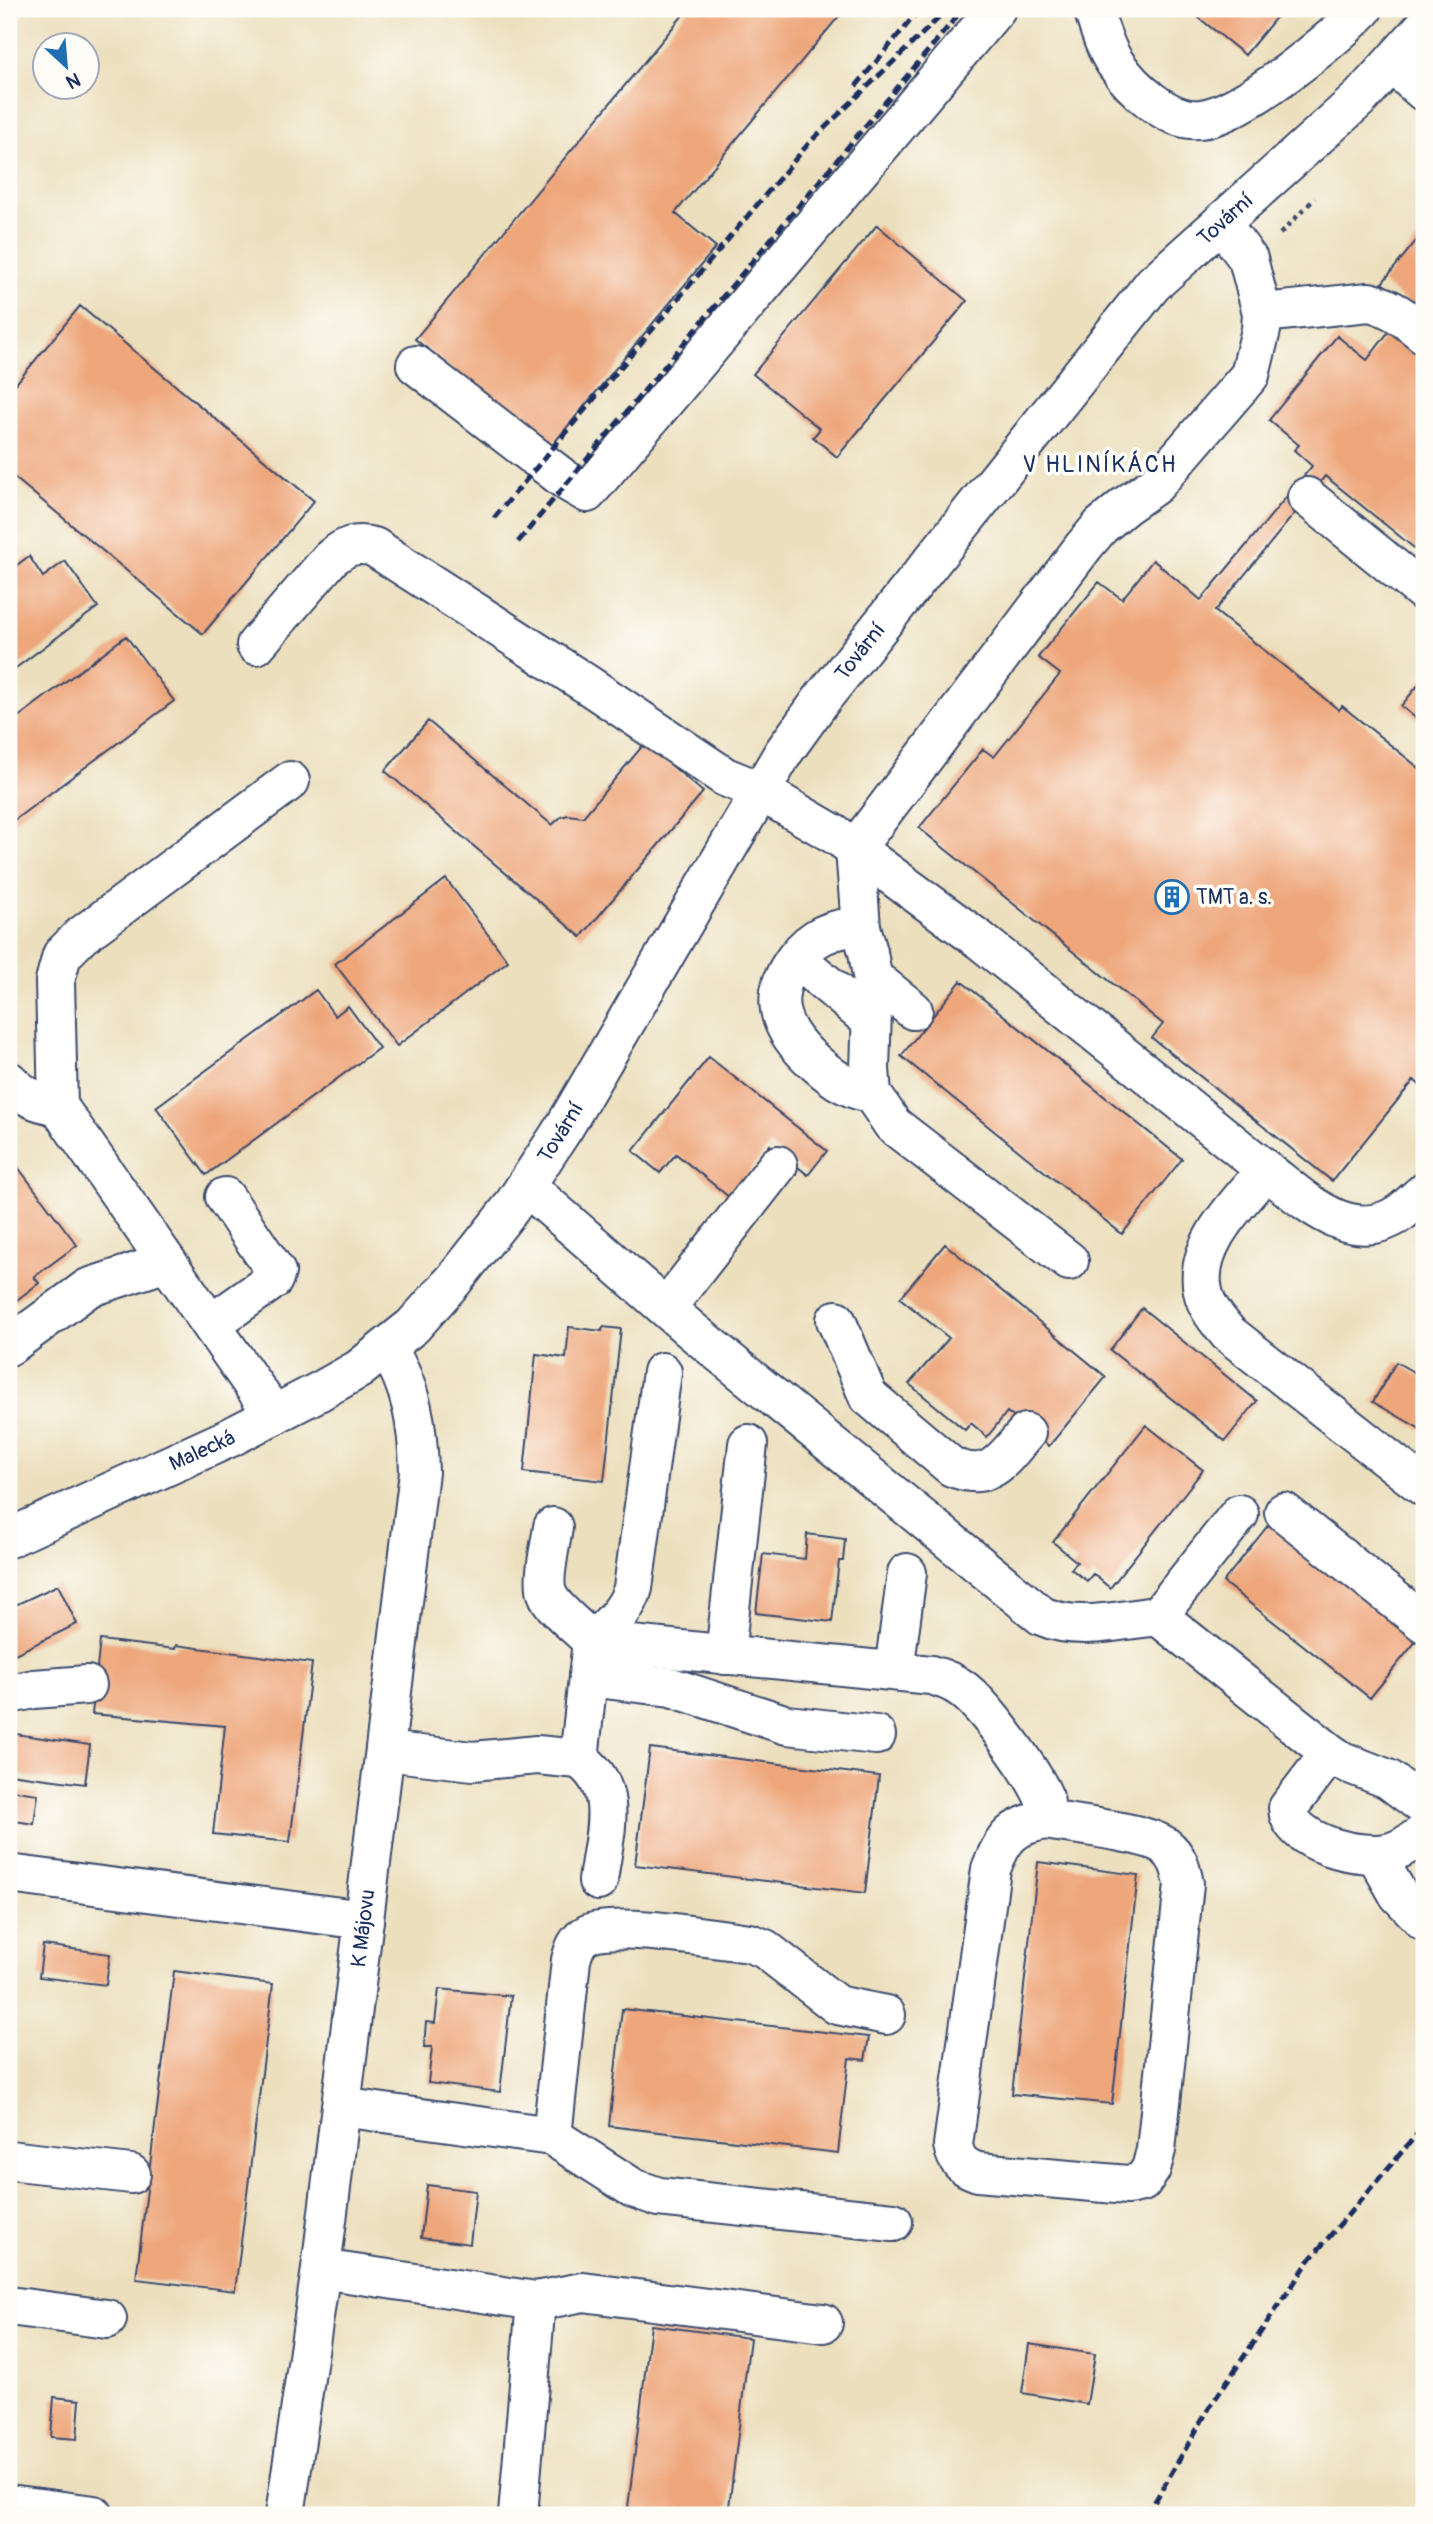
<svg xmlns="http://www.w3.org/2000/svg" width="1433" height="2524" viewBox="0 0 1433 2524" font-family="Pangolin,sans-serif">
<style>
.building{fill:#eea67a}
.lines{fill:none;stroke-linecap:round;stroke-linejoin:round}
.minor-casing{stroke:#3a496c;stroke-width:42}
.path{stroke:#3a496c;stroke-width:4.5;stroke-dasharray:5 5;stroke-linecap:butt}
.minor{stroke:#fff;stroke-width:38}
.rail{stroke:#1b2f5e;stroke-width:5;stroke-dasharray:10 5;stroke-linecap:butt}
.labels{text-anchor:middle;stroke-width:7;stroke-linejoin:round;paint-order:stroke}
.street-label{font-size:21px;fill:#1b2f5e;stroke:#fdfcf7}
.poi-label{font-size:21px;fill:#1b2f5e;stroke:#fdfcf7;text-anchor:start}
.neighbourhood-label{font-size:23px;letter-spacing:2px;fill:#1b2f5e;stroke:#fdfcf7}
</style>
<rect width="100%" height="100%" fill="#fdfcf7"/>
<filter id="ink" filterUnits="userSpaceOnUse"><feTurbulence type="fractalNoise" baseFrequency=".0143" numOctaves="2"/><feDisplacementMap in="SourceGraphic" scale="14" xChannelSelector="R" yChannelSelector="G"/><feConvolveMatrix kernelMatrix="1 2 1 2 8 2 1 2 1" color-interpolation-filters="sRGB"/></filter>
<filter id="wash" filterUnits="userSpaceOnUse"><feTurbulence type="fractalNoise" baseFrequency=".00686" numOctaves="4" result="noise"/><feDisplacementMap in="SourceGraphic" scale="28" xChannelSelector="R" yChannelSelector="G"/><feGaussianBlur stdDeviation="1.57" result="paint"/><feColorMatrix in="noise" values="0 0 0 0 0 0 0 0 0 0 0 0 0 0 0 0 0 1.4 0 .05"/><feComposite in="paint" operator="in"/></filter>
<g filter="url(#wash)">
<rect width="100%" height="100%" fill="#ecdfbd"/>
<g id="blocks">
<path class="building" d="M688 9H845L675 213 716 247 549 449 415 339Z
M1188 9H1283L1245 55Z
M877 225 967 301 837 457 813 437 820 429 753 374Z
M1424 231V316L1382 283Z
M80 306 314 501 203 634 9 473V392Z
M1390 330 1424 357V556L1325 476 1215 611 1339 710 1342 706 1424 772V1089L1414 1080 1332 1181 1152 1038 1163 1024 919 828 983 749 994 757 1060 674 1038 657 1099 582 1122 599 1153 560 1201 600 1312 466 1294 450 1299 445 1269 420 1337 336 1367 360Z
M29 556 43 577 65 561 98 607 9 673V571Z
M126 636 174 701 9 824V724Z
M1424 678V725L1401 706Z
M428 721 552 825 561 817 568 815 583 817 645 743 703 792 581 937 385 771Z
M446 879 508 961 397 1046 335 964Z
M961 981 1182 1159 1122 1234 901 1056Z
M316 990 335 1016 348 1006 379 1048 206 1175 156 1107Z
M709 1057 827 1151 808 1175 770 1145 729 1197 676 1154 660 1173 633 1151Z
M11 1158 77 1245 34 1277 39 1283 9 1306V1160Z
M945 1244 1106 1377 1049 1446 1007 1412 987 1437 971 1423 965 1430 909 1384 949 1338 900 1298Z
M1142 1308 1257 1401 1225 1441 1110 1350Z
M569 1327 602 1331 603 1327 621 1329 604 1481 524 1472 536 1354 566 1358Z
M1396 1362 1424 1378V1431L1373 1402Z
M1146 1425 1203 1470 1110 1588 1093 1574 1087 1581 1071 1569 1077 1562 1053 1542Z
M1270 1523 1417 1640 1370 1698 1223 1582Z
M807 1534 845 1539 843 1561H839L832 1622 756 1613 763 1554 805 1559Z
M58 1585 77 1624 9 1657V1608Z
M100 1640 175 1649 176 1645 312 1663 290 1842 213 1834 225 1726 92 1714Z
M9 1733 90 1745 85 1784 9 1774Z
M650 1748 879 1776 865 1893 635 1865Z
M9 1790 38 1794 34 1824 9 1820Z
M1038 1862 1138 1875 1112 2104 1012 2094Z
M43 1945 110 1954 106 1985 39 1977Z
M174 1971 273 1984 235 2291 136 2279Z
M439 1989 511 1996 500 2092 428 2083 432 2047H424L426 2022 435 2023Z
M622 2009 869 2037 865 2060 849 2058 838 2153 609 2126Z
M427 2185 476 2191 470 2244 421 2238Z
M651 2325 750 2338 728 2515H627Z
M1029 2344 1095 2354 1087 2404 1022 2393Z
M54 2397 80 2400 77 2439 51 2437Z"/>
</g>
</g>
<g filter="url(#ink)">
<use href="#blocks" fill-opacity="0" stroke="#3a496c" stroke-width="2"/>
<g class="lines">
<g class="minor-casing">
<g id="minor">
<path d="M1093 9C1099 27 1104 47 1115 63 1132 88 1169 123 1201 119 1243 114 1333 40 1363 9"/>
<path d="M1392 64 1424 92"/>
<path d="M1262 313 1369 302C1392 307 1406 319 1424 334"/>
<path d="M416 365 568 482 587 493 996 9"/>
<path d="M1307 497 1424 592"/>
<path d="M256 645 331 558C346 546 355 542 374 547L588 685 725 777 760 791 839 837 981 941 1266 1170C1239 1203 1193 1245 1203 1291 1206 1307 1218 1321 1228 1333L1424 1487"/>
<path d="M861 927C834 927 812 936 796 958 768 994 777 1026 809 1057 831 1077 843 1087 872 1094"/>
<path d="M796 958 871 1021"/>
<path d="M873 982 882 985 913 1010"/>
<path d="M9 1081C24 1097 37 1102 58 1106"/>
<path d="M1266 1170C1304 1199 1350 1247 1400 1213 1408 1207 1416 1199 1424 1192"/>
<path d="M526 1186 691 1330 1042 1616C1078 1632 1120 1620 1158 1616L1239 1514"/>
<path d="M1069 1261 893 1125 872 1094 870 1069 873 982 868 952 861 927 855 849 1084 546 1101 526 1125 506 1155 485 1250 375 1261 330 1262 313 1248 259 1221 223"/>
<path d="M666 1308 778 1165"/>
<path d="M836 1320 868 1396 952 1467C991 1483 1002 1460 1026 1433"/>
<path d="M211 1324 269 1283 273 1280 276 1272 225 1197"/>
<path d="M9 1346 88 1288 167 1262"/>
<path d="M274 1415 58 1106 55 981 62 955 81 936 290 781"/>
<path d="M1284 1512 1424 1623"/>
<path id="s1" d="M9 1538 229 1438 320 1391 359 1369 413 1326 454 1280 511 1208 565 1126 783 753 822 699 1153 284 1360 98 1424 27"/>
<path d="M1158 1616 1330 1753 1342 1761 1388 1779 1424 1806"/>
<path d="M592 1641 931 1675C942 1678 951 1681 961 1688 984 1704 1033 1772 1044 1798 1046 1805 1046 1813 1047 1820 1013 1825 1003 1837 991 1869L953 2145C956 2161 963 2167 978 2172L1128 2185 1142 2182 1151 2169 1156 2150 1184 1884C1181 1869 1178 1856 1165 1846 1146 1832 1074 1825 1047 1820"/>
<path d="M592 1641C609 1625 627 1611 633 1588L662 1372"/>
<path d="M725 1655 748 1444"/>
<path d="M894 1671 907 1573"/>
<path d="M588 1677 671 1687 787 1725 876 1735"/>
<path d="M9 1694 34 1689 87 1685"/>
<path d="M385 1751 473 1761 537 1755 579 1759 592 1641C580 1629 552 1608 547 1593 542 1578 551 1543 553 1527"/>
<path d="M1330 1753 1288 1808C1289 1843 1362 1860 1391 1852 1403 1849 1414 1840 1424 1833"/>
<path d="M579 1759C622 1788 603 1837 598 1881"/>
<path d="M1376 1855 1398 1894 1424 1921"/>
<path d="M9 1874 364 1920"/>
<path d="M341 2107 552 2136 633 2188 659 2197 893 2222"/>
<path d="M552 2136 571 1960C574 1949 577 1939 588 1934 614 1921 717 1939 750 1943L765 1949 837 2005 886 2015"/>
<path d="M9 2160 131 2174"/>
<path d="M321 2269 536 2301 583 2292 823 2323"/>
<path d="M9 2306 107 2319"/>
<path d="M9 2504 94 2515"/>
<path id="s2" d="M285 2515 321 2269 419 1472C418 1427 412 1387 387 1348"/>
<path d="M518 2515 536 2301"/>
</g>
</g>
<path class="path" d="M1280 234 1315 198"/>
<use href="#minor" class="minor"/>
<path class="rail" d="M856 86 920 9
M494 518 809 143 948 9
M518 542 963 9
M1147 2515 1211 2405 1311 2258 1424 2126"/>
</g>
</g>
<defs>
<g id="building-ring" transform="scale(1.75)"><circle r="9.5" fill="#fdfcf7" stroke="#1f6fb2" stroke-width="1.5"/><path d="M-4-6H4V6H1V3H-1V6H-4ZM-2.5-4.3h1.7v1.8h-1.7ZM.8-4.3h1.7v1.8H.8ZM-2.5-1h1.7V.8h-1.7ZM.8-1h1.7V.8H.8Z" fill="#1f6fb2"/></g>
</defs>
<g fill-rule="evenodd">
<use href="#building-ring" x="1172" y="897"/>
</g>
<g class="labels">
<g class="street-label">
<text dy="7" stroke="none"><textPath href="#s1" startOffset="1836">Tovární</textPath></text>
<text dy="7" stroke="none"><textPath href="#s1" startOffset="1269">Tovární</textPath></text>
<text dy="7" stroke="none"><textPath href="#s1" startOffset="702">Tovární</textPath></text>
<text dy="7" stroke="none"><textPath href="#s1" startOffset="212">Malecká</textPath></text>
<text dy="7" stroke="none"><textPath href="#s2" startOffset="592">K Májovu</textPath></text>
</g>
<g class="poi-label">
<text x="1196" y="904">TMT a. s.</text>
</g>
<g class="neighbourhood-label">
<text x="1100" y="472">V HLINÍKÁCH</text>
</g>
</g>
<rect width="1433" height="2524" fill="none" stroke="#fdfcf7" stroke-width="35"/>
<g transform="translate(66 66) rotate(154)"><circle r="33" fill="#fdfcf7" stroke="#a3aaba" stroke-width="2"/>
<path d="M0-5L12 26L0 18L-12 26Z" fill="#1f6fb2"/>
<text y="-10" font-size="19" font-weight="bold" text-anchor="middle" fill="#1b2f5e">N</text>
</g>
</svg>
